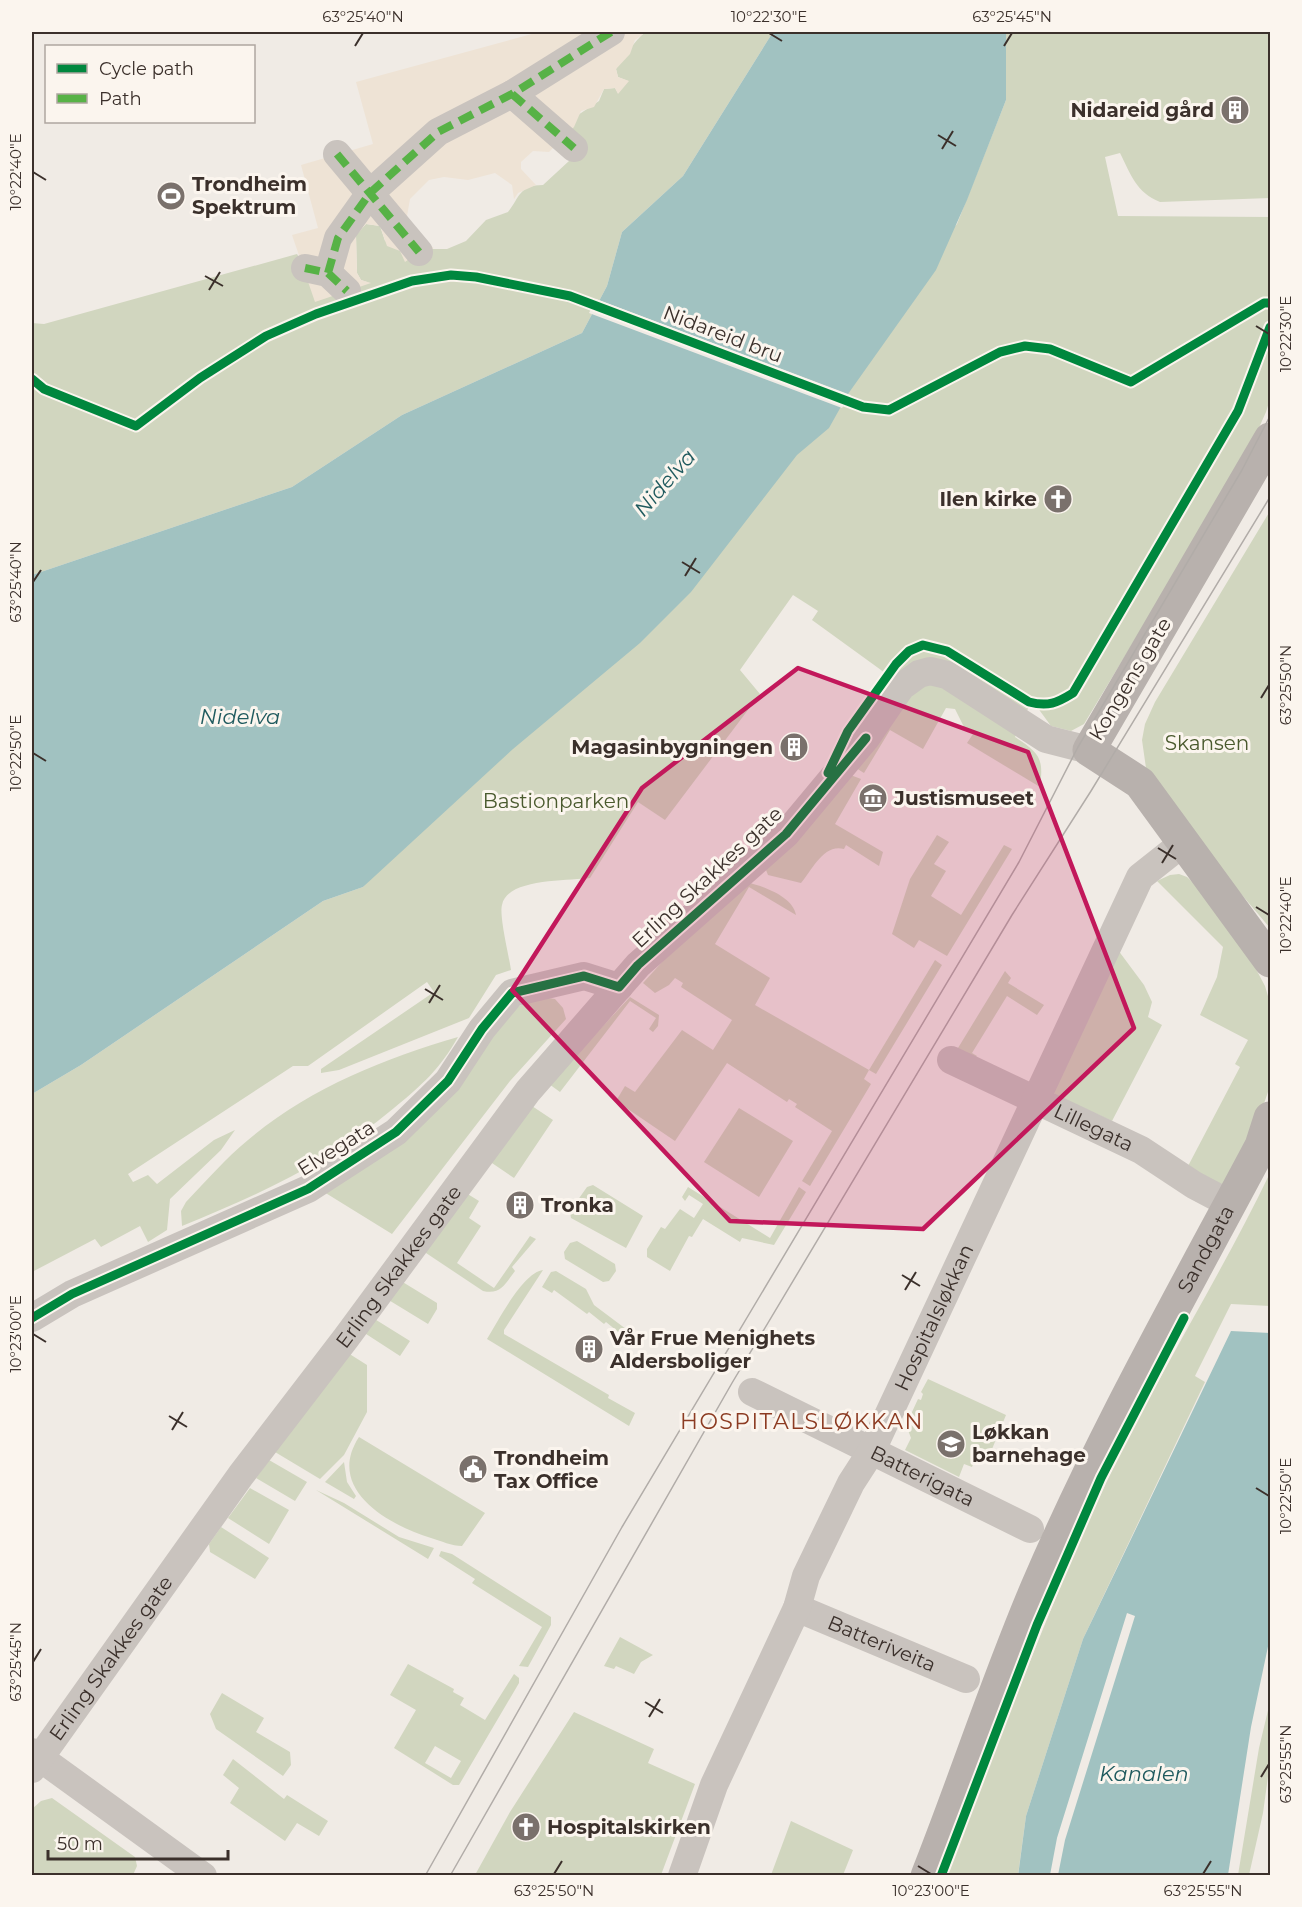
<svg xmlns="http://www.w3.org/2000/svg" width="1302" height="1907" viewBox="0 0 1302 1907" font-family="Montserrat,sans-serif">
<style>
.green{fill:#d1d6bf;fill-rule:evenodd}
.plaza{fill:#eee3d5}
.water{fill:#a1c2c1}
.pier{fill:#f0ebe5}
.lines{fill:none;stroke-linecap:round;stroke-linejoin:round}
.minor{stroke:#c9c3be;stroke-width:28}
.major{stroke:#b8b1ad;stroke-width:33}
.tram{stroke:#b1aca8;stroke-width:1.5}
.quiet{stroke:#57b246;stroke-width:8;stroke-dasharray:15 8;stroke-linecap:butt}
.cycleway-casing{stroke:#fbf5ee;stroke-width:13}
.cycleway{stroke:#00873e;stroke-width:9}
.marked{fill:#c2185b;fill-opacity:0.2;stroke:#c2185b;stroke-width:4.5;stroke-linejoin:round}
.ticks{fill:none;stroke:#3b302b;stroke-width:2}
.labels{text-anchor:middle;stroke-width:6;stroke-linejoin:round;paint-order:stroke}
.poi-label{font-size:20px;font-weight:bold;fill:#3b302b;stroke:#fbf5ee;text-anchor:start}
.street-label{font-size:20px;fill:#3b302b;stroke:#fbf5ee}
.park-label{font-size:20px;fill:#4a5a2e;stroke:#fbf5ee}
.water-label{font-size:21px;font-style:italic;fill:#1f5a5e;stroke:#fbf5ee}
.quarter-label{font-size:22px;letter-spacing:1.5px;fill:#8c3b22;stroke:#fbf5ee}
.neatline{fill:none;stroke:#3b302b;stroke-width:2}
.ticks-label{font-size:15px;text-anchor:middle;fill:#3b302b}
</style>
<rect width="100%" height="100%" fill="#f0ebe5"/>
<path class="green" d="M646 32H773L683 176 622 232 607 286 582 333 402 415 292 487 32 575V323L44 324 297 254 305 268 370 283 361 280 357 273 356 235 366 224 380 226 385 241 419 252 426 249H447L466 241 486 220 508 212C520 197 519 185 543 185L569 161V133L578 115 599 101 604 89 615 88 618 93 628 81 618 77 616 69C620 62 640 34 646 32Z
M1006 32H1270V198L1160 202C1136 192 1131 175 1120 153L1105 157 1118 216 1270 217V399L1266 412 1248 452 1084 724 1071 731 1051 726 1032 700 1015 737C1039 753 1044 757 1040 787L967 743 973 734 965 729 955 709 946 708 923 749 890 730 864 773 856 768 908 695 881 670 812 620 818 611 793 595 740 670 760 694 665 820 638 802 590 878C568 881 507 878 502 905 499 916 509 956 511 970L496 975 469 1018 339 1070 321 1073V1069L434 992 427 982 308 1066H293L128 1174 133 1182 148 1175 157 1184 214 1140 235 1130 221 1150 170 1199 167 1230 148 1242 140 1226 101 1247 95 1239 32 1272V1094L81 1065 323 901 363 887 957 224 1006 100Z
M1270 511V928L1197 842 1147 775 1142 740 1145 724 1155 702Z
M848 774 861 779 835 824 883 852 879 866 846 845 844 849C824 843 812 870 801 883L768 875 766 870Z
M937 835 949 842 934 864 946 871 931 896 961 915 1004 845 1012 849 947 956 919 940 914 948 892 934 910 879Z
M1179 874 1187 877 1199 888 1249 956 1265 986 1270 1003V1086L1258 1121 1223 1185 1187 1168 1240 1067 1235 1064 1248 1040 1200 1015 1217 977 1223 947 1157 881 1170 875Z
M750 883C765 887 793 897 796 915L749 887 715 944 770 978 755 1005 869 1070 935 960 942 965 876 1074 869 1070 864 1079 871 1084 810 1186 802 1181 832 1131 795 1107 797 1104 789 1099 787 1102 727 1063 675 1141 616 1101 625 1086 635 1092 682 1030 713 1050 732 1020 681 987 683 983 675 978 669 985 655 993 643 983 663 961Z
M1118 950 1144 985 1152 1002 1148 1017 1162 1025 1112 1121 1055 1095 1053 1090Z
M1005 971 1011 978 1008 983 1044 1005 1037 1015 1007 996 972 1053 977 1056 975 1058 958 1048Z
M542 997 555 999 563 1008 566 1019 510 1081 392 1234 324 1192 517 1007Z
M630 997 659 1015 658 1026 653 1032 649 1029 656 1018 630 1001 560 1092 549 1084Z
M458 1037C440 1069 422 1085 394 1108 330 1162 259 1195 182 1226L181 1211 186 1202C206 1181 226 1158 248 1140 308 1089 383 1059 458 1037Z
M532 1106 553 1120 514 1178 489 1161Z
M739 1108 793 1141 759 1197 704 1162Z
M1270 1173V1306L1231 1304 1195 1376 1205 1382 1083 1639 1026 1816 1018 1875 947 1876C998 1744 1047 1610 1107 1481 1157 1376 1220 1277 1270 1173Z
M593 1185 643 1216 626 1248 571 1218 570 1211 587 1187Z
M688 1187 770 1238 799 1187 806 1192 774 1245 742 1238 740 1242 703 1219 692 1237 689 1236 670 1271 647 1257V1249L661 1227 665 1229 680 1209 694 1218 703 1204 689 1195 685 1201 682 1197Z
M466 1193 479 1201 469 1218 481 1226 457 1263 494 1288 530 1236 536 1239 512 1267 515 1271C505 1284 501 1295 483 1291L423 1251Z
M577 1241 615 1264 616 1271 609 1281 603 1282 565 1259 564 1252 570 1243Z
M543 1270 504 1330V1334L609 1395 608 1398 635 1413 629 1426 487 1339C498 1322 522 1273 543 1270Z
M556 1271 586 1289 594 1305 626 1329 622 1335 606 1322 604 1324 589 1312 587 1314 554 1290 552 1293 542 1287 551 1272Z
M401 1281 437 1303V1309L428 1324 387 1299Z
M373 1318 410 1341 400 1356 363 1332Z
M348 1353 367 1365V1412L344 1455 320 1479 275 1452Z
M928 1379 1006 1415 990 1454 979 1449 972 1467 964 1464 959 1477 905 1450 911 1438 906 1425 918 1399 921 1400 923 1394 921 1392Z
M359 1437 485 1513 462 1546C452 1546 441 1541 431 1538 388 1525 325 1489 359 1437Z
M269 1460 307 1482 295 1501 256 1478Z
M344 1462 347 1482 356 1496 354 1499 325 1482Z
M250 1488 289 1510 269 1544 228 1518Z
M316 1490 344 1503 399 1537 434 1548 428 1559Z
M221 1527 269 1558 255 1579 210 1552 209 1544Z
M441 1551 452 1554 551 1617V1625L528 1667 519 1666 542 1627 472 1583 475 1579 439 1556Z
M620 1637 653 1655 641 1662 634 1674 616 1666 614 1669 604 1666Z
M408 1664 454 1689 453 1692 464 1698 460 1705 485 1720 514 1674 519 1678V1683L459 1785H453L394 1748 416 1710 390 1695ZM435 1746 461 1761 451 1778 425 1763Z
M222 1693 264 1718 256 1732 290 1752 291 1765 283 1776 216 1729 210 1714Z
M1270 1702V1762L1263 1813 1249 1875H1238L1259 1748Z
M574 1712 654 1749 648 1763 695 1784 661 1875H475L510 1812Z
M233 1759 284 1799 287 1795 328 1821 319 1836 297 1823 285 1841 230 1803 239 1788 223 1775Z
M52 1798 135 1857 137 1866 133 1875H32V1809L41 1801Z
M791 1821 853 1850 843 1875H771Z"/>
<path class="plaza" d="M539 32H646L635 40 630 54 616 69 618 77 629 81 618 94 615 88 604 89 594 107 581 111 574 127 549 152 533 151 521 162V169L536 185 518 193 514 199 512 185 495 173 468 180 444 177 429 180 410 199 407 216 427 245 434 248 419 252 405 262 400 251 387 246 380 226 366 224 356 235 357 273 361 280 371 283 315 302 292 235 318 228 301 165 373 144 356 82Z"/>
<path class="water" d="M773 32H1006V100L967 200 936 270 848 394 829 428 797 455 691 592 640 643 513 749 363 887 323 901 81 1065 32 1094V575L292 487 402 415 582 333 607 286 622 232 683 176Z
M1231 1331 1270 1333V1637L1251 1727 1228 1875 1018 1876 1026 1816 1083 1639Z"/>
<path class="pier" d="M596 299 848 394 851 395 842 408 589 313Z
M1127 1613 1135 1616 1065 1840 1058 1875H1050L1057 1838Z"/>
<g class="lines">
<g class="minor">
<path d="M512 94 574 148"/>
<path d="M337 154 419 252"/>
<path d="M305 268 328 273 347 291"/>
<path d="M328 273 338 238 370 193 438 132 512 94 611 32"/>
<path id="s1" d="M951 1060 1141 1150 1194 1185 1230 1204"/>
<path d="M32 1318 72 1294 308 1189 396 1132 448 1081 482 1029 512 993 584 976 619 987"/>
<path id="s2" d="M752 1392 1030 1529"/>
<path id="s3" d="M797 1608 966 1679"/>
<path d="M32 1752 203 1876"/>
<path id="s4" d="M32 1769 241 1475 346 1338 528 1091 638 965 786 834 866 738 901 687 919 674 930 671 947 675 1046 739 1089 750"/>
<path id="s5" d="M682 1876 714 1785 797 1608 806 1576 851 1483 871 1452 1140 877 1183 843"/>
</g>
<g class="major">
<path d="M1270 439 1089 750 1140 783 1270 961"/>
<path id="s6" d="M927 1876C965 1780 997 1681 1037 1587 1102 1435 1184 1291 1261 1146L1270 1118"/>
</g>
<path class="tram" d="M425 1876 622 1527 1019 862 1078 747 1242 470 1270 416
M450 1876 732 1383 1012 915 1091 791 1270 497"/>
<path class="quiet" d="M512 94 574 148
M337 154 419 252
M305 268 328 273 347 291
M328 273 338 238 370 193 438 132 512 94 611 32"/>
<g class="cycleway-casing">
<path id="cycleway" d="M32 379 44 389 136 426 200 378 266 336 316 314 412 281 451 275 476 277 570 296 863 407 889 410 1000 352 1025 346 1050 349 1131 382 1264 303H1270
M828 773 848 731 896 664 909 651 923 645 947 651 1029 702C1048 707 1057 703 1073 693L1238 411 1270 327
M32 1318 72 1294 308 1189 396 1132 448 1081 482 1029 512 993 584 976 619 987 638 965 786 834 866 738
M941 1876 1037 1625 1101 1478 1184 1318"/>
</g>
<use href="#cycleway" class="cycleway"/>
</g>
<path class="marked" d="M798 668 1028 752 1134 1028 923 1229 730 1221 512 990 642 788Z"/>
<path class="ticks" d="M769 33 782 41M355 46 363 33M1004 46 1012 33M938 135 956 146M942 149 953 131M33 172 46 180M205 276 223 286M209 290 220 272M1256 326 1269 334M682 562 700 573M685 576 696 558M33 582 41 570M1261 698 1269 685M33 753 46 761M1158 848 1176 859M1162 863 1173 845M1256 907 1269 915M425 989 443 1000M429 1003 440 985M902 1275 920 1286M905 1290 916 1272M33 1334 46 1342M169 1416 187 1427M172 1430 183 1412M1256 1488 1269 1496M33 1662 41 1649M645 1702 663 1713M649 1717 660 1699M1261 1777 1269 1764M918 1866 931 1874M554 1874 562 1861M1203 1874 1211 1861"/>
<defs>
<g id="building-disc" transform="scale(1.5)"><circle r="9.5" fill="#7a716c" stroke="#fbf5ee"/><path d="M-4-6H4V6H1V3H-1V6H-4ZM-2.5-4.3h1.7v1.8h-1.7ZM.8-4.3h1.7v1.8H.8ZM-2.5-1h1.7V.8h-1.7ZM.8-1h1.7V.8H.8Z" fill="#fff"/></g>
<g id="stadium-disc" transform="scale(1.5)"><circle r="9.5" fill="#7a716c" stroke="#fbf5ee"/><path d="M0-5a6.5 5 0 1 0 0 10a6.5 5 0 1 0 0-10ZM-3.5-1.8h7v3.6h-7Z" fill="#fff"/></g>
<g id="church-disc" transform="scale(1.5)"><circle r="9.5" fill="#7a716c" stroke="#fbf5ee"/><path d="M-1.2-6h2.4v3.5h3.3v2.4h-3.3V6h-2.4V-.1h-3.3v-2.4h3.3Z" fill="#fff"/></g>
<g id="museum-disc" transform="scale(1.5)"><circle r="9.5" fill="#7a716c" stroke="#fbf5ee"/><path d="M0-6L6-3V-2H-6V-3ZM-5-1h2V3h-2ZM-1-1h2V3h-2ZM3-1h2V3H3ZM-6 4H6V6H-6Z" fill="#fff"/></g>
<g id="school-disc" transform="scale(1.5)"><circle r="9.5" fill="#7a716c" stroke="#fbf5ee"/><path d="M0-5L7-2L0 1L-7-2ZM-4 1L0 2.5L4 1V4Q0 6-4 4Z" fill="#fff"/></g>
<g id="civic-disc" transform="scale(1.5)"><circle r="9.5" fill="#7a716c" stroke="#fbf5ee"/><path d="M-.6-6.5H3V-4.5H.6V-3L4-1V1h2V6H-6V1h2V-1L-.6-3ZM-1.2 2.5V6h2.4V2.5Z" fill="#fff"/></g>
</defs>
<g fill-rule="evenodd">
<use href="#building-disc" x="1235" y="110"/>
<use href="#stadium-disc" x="171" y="196"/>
<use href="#church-disc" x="1058" y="499"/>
<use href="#building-disc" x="794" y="747"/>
<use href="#museum-disc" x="873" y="798"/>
<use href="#building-disc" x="520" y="1205"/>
<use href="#building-disc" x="589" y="1349"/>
<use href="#school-disc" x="951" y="1444"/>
<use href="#civic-disc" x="473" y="1469"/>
<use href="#church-disc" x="526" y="1827"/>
</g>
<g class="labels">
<g class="poi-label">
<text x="1214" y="117" text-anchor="end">Nidareid gård</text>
<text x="192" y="191">Trondheim<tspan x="192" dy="23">Spektrum</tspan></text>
<text x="1037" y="506" text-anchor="end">Ilen kirke</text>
<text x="773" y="754" text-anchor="end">Magasinbygningen</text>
<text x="894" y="805">Justismuseet</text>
<text x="541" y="1212">Tronka</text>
<text x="610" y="1345">Vår Frue Menighets<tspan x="610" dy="23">Aldersboliger</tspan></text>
<text x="972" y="1439">Løkkan<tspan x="972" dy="23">barnehage</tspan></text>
<text x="494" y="1465">Trondheim<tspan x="494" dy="23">Tax Office</tspan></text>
<text x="547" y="1834">Hospitalskirken</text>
</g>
<g class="street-label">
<text transform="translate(723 334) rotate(21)" y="7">Nidareid bru</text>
<text transform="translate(1130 679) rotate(-59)" y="7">Kongens gate</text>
<text transform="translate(707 877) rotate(-43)" y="7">Erling Skakkes gate</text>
<text dy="7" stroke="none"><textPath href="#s1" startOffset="158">Lillegata</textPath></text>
<text transform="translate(336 1148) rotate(-32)" y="7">Elvegata</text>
<text dy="7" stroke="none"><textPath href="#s6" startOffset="687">Sandgata</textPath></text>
<text dy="7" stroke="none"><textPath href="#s4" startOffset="622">Erling Skakkes gate</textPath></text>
<text dy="7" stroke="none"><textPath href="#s5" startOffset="614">Hospitalsløkkan</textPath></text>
<text dy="7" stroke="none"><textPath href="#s2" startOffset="190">Batterigata</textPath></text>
<text dy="7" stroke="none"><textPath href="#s3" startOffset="92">Batteriveita</textPath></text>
<text dy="7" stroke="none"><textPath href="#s4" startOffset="136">Erling Skakkes gate</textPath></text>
</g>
<g class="park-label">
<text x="1207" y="750">Skansen</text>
<text x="556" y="808">Bastionparken</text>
</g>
<g class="water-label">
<text transform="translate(665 483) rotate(-49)" y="7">Nidelva</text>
<text x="240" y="724">Nidelva</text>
<text x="1144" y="1781">Kanalen</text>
</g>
<g class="quarter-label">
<text x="802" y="1429">HOSPITALSLØKKAN</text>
</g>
</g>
<rect width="1302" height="1907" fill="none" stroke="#fbf5ee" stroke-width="66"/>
<rect x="45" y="45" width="210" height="78" fill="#fbf5ee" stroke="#aea6a0" stroke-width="1.5"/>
<rect x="57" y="64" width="30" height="9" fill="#00873e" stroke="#aea6a0" stroke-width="1.5"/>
<text x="99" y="75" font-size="18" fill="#3b302b">Cycle path</text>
<rect x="57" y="94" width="30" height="9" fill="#57b246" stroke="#aea6a0" stroke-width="1.5"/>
<text x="99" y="105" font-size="18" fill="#3b302b">Path</text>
<path d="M48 1850v9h180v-9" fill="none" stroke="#3b302b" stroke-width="3"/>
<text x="57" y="1850" font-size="18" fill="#3b302b" stroke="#fbf5ee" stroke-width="4.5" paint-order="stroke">50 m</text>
<rect x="33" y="33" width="1236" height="1841" class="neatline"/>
<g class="ticks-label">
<text x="363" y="22">63°25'40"N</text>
<text x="769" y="22">10°22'30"E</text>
<text x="1012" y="22">63°25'45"N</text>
<text transform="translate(16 172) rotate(-90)" y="5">10°22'40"E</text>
<text transform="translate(1286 334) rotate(-90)" y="5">10°22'30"E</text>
<text transform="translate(16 582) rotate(-90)" y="5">63°25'40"N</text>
<text transform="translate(1286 685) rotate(-90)" y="5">63°25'50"N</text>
<text transform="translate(16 753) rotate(-90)" y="5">10°22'50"E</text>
<text transform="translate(1286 915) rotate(-90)" y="5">10°22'40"E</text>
<text transform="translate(16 1334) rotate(-90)" y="5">10°23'00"E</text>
<text transform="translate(1286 1496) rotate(-90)" y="5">10°22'50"E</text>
<text transform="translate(16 1662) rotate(-90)" y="5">63°25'45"N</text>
<text transform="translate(1286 1764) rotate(-90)" y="5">63°25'55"N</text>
<text x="554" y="1896">63°25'50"N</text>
<text x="931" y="1896">10°23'00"E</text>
<text x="1203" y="1896">63°25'55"N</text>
</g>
</svg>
